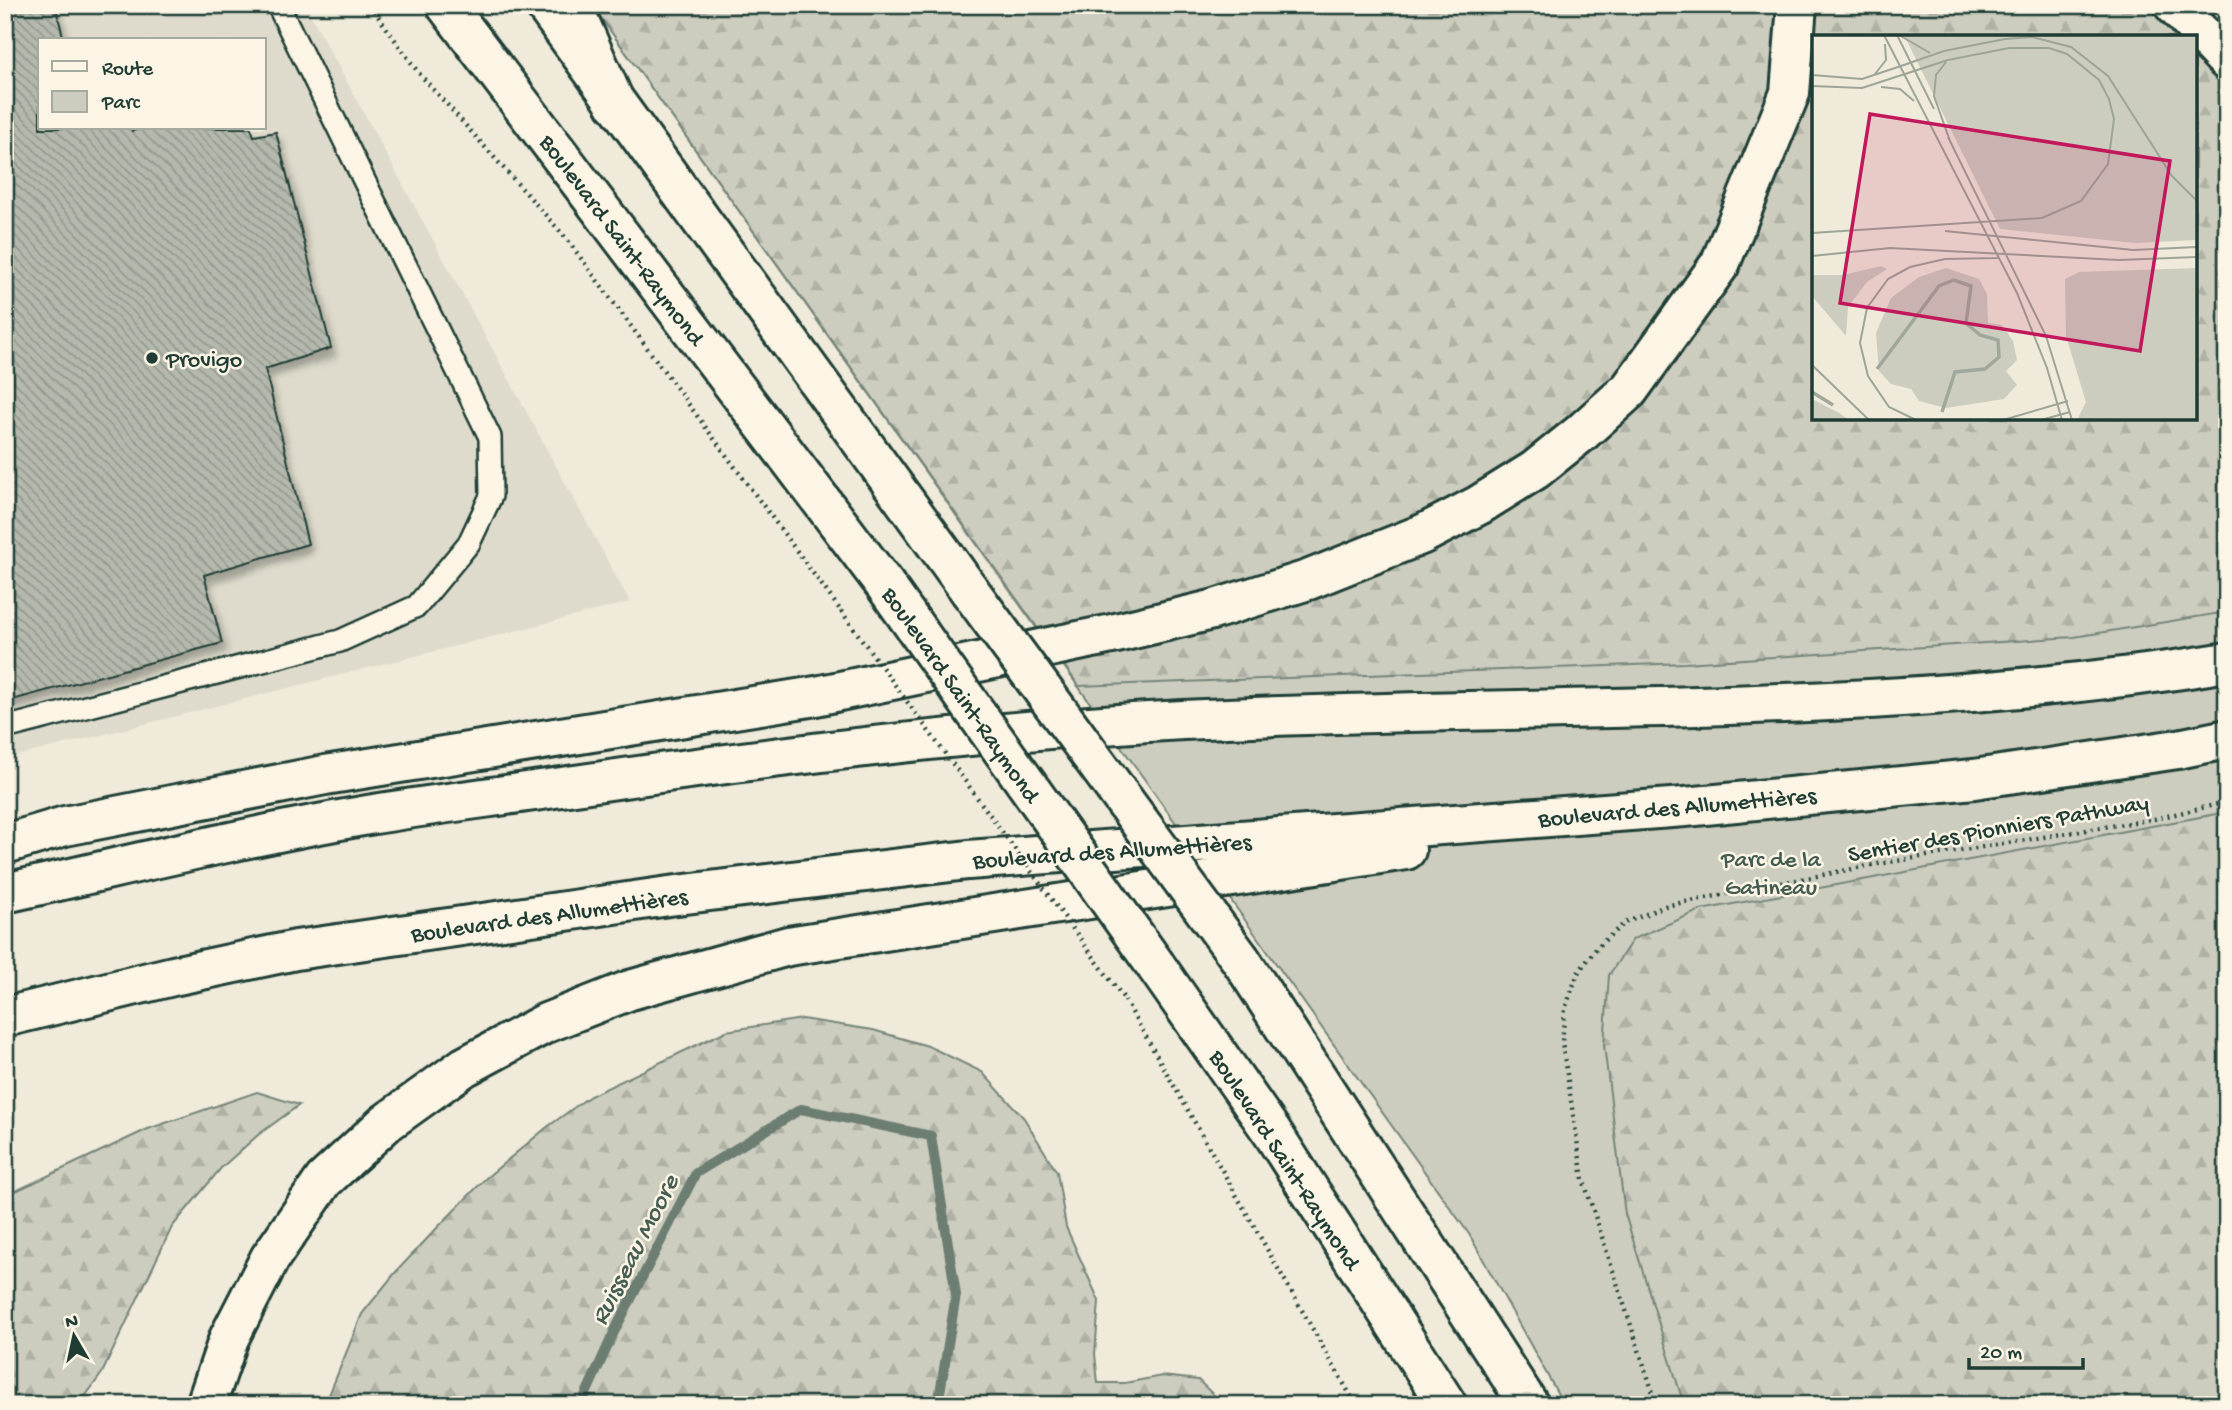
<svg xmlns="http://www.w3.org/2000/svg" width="2232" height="1410" viewBox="0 0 2232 1410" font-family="'Gochi Hand',sans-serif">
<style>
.built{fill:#dedbcc;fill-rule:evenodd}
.green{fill:#cccdbf;stroke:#76857a;stroke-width:2;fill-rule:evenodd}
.forest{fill:url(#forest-firs);stroke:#76857a;stroke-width:2;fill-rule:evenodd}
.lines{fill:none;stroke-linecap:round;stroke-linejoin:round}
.stream{stroke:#6c7d71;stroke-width:10}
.building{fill:url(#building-back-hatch);stroke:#1f3d34;stroke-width:2;filter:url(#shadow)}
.service-casing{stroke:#1f3d34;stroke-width:26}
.secondary-casing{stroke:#1f3d34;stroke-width:44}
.trunk-casing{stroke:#1f3d34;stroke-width:44}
.path{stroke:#1f3d34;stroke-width:4.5;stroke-dasharray:2 5;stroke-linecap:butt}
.service{stroke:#fcf5e5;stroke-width:21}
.secondary{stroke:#fcf5e5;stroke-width:38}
.trunk{stroke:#fcf5e5;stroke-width:38}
.secondary-bridge-casing{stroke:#1f3d34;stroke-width:44;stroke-linecap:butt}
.path-bridge{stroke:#1f3d34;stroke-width:4.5;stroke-dasharray:2 5;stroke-linecap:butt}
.secondary-bridge{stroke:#fcf5e5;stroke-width:38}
.poi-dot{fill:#1f3d34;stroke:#fcf5e5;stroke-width:2.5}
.labels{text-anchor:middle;stroke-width:5;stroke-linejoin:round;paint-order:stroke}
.street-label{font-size:24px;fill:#1f3d34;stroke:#fcf5e5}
.poi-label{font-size:24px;fill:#1f3d34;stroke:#fcf5e5;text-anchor:start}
.park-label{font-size:24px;fill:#425a50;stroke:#fcf5e5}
.water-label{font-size:26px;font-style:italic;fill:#455d53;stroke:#fcf5e5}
.inset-river{fill:none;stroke:#9fa89a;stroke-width:3.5}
.inset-road{fill:none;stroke:#9ca598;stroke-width:2}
.view{fill:#c2185b;fill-opacity:0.15;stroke:#c2185b;stroke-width:3.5}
.inset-edge{fill:none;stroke:#1f3d34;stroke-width:3.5}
</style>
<defs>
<pattern id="forest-firs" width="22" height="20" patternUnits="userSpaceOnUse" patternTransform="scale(1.75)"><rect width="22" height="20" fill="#cccdbf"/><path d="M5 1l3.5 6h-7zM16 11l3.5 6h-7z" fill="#afb1a5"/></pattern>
<pattern id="building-back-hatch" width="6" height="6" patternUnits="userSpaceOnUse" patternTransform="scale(1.75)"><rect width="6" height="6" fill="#b5b9ad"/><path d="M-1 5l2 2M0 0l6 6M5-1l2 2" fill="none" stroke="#93988e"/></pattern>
<filter id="shadow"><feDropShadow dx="4.5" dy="8" stdDeviation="3.5" flood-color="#0004"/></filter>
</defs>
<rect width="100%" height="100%" fill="#efeada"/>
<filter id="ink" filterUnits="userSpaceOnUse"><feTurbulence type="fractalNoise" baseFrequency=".0143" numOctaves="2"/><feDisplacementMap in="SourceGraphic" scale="14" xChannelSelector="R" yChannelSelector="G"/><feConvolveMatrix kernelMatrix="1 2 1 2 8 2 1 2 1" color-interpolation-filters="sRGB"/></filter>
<g filter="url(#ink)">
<path class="built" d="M5 5H305L630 602 5 759ZM40 40H264V128H40Z"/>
<path class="green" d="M592 5H2227V1405H1564L1469 1234ZM1814 37H2195V418H1814Z"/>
<path class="forest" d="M592 5H2227V612L2074 637 1685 663 1079 686ZM1814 37H2195V418H1814Z
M2227 812V1405H1684L1625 1214 1604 1045 1609 975 1633 939 1701 910Z
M802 1019 873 1030 928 1046 982 1072 1024 1118 1057 1172 1066 1227 1099 1301 1095 1354 1098 1383H1125L1162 1376 1198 1380 1224 1405H325L362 1314 395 1273 438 1227 486 1178 546 1128 590 1096 726 1031Z
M257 1092 299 1105 258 1135 221 1168 172 1227 102 1373 79 1405H5V1196L148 1129Z"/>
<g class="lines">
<path class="stream" d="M581 1405 615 1330 696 1173 801 1109 931 1136 956 1295 938 1405"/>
</g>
<path class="building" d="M5 5H55L64 40H40V128H131L132 131 143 128H251L254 136 276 132 331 348 265 369 308 544 204 575 222 643 5 702Z"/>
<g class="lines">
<g class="service-casing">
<path id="service" d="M5 728 340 641 417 606 469 543 491 496 490 437 278 5"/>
</g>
<g class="secondary-casing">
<path id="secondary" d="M446 5 885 585
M545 5 970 591
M1241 960 1529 1405
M1156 966 1272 1132 1447 1405"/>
</g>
<g class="trunk-casing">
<path id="trunk" d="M572 5 615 103
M2174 5 2227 61
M5 844 65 826 325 775 816 696 1112 634 1212 610 1308 580 1423 534 1479 505 1535 470 1581 433 1629 390 1720 264 1790 93 1797 5
M5 893C126 866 246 836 368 815 435 804 502 796 568 786 773 756 977 731 1183 720 1531 702 1882 719 2227 662
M5 1017 173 976 296 950 669 896 824 877 968 860 1685 807 1974 779 2178 749 2227 739
M206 1405 229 1338 270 1258 324 1180 386 1123 464 1067 546 1023 630 990 788 946 1406 850"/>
</g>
<path class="path" d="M370 5 418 72 566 238 841 611
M1125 1000 1356 1405
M1657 1405 1583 1179 1562 1042 1565 1009 1578 973 1598 946 1625 923 1665 906 1878 864 2154 819 2227 802"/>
<use href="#service" class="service"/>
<use href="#secondary" class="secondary"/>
<use href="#trunk" class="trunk"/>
<g class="secondary-bridge-casing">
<path id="secondary-bridge" d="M885 585 1156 966
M970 591 1241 960"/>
</g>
<path class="path-bridge" d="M841 611 1125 1000"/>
<use href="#secondary-bridge" class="secondary-bridge"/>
</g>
</g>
<circle class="poi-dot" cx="152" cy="358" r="7"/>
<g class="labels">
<g class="street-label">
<text transform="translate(623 239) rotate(53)" y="8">Boulevard Saint-Raymond</text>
<text transform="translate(962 694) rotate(55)" y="8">Boulevard Saint-Raymond</text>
<text transform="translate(1677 806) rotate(-5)" y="8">Boulevard des Allumettières</text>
<text transform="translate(1998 827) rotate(-10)" y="8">Sentier des Pionniers Pathway</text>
<text transform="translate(1112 850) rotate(-4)" y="8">Boulevard des Allumettières</text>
<text transform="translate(549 914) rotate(-8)" y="8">Boulevard des Allumettières</text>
<text transform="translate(1286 1159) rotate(57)" y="8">Boulevard Saint-Raymond</text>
</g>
<g class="poi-label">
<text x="166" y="366">Provigo</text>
</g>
<g class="park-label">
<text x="1771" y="866">Parc de la<tspan x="1771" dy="28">Gatineau</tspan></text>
</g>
<g class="water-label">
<text transform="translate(633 1249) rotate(-63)" y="9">Ruisseau Moore</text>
</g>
</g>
<g transform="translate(1812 35)">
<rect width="385" height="385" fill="#efeada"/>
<path d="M92 0H385V205L323 208 188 194ZM69 231 75 234 55 247 36 272 34 301 0 261V240H31ZM134 233 167 244 175 259 176 288 190 290 201 306 205 325 194 336 205 350 192 364 134 373 107 366 99 354 79 349 67 336 64 298 79 263 107 242ZM385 233V385H265L274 367 254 301 253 244 267 237ZM0 364 27 378 37 385H0Z" fill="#cccdbf"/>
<path class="inset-river" d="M65 334 127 251 142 245 159 251 154 288 168 300 186 305 187 322 173 334 143 337 130 377M0 357 21 370"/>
<path class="inset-road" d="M72 0 205 258 235 333 250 385M85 0 122 74M87 0 118 18M134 27 124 40 122 61 138 106M89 31 132 16 193 4 220 2 259 12 296 41 360 141 385 166M63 39 74 25 73 9M0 40 50 44 89 31M0 51 50 53 93 39M69 52 88 54 102 66M136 102 234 301 260 385M133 196 321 215 385 212M0 198 230 183 269 166 296 129 302 84 297 64 287 45 255 19 237 13H197L136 25 93 39M0 221 78 213 307 225 385 222M0 330 57 385M104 385 77 372 56 341 48 308 55 273 76 244 98 232 133 224 186 223M191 385 256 366M229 385 258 377"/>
<path class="view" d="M58 79 358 126 328 316 28 268Z"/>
<rect width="385" height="385" class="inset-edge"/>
</g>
<rect width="2232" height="1410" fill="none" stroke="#fcf5e5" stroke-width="28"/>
<rect x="14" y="14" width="2204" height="1382" fill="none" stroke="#1f3d34" stroke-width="2.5" filter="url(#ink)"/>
<rect x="38" y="38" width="228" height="91" fill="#fcf5e5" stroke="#a4ab9e" stroke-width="2"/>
<rect x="52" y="61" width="35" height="10" fill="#fcf5e5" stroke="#a4ab9e" stroke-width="2"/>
<text x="102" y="74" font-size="21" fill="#1f3d34">Route</text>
<rect x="52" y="91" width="35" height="21" fill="#cccdbf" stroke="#a4ab9e" stroke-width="2"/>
<text x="102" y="108" font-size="21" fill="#1f3d34">Parc</text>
<g transform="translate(74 1336) rotate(351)" stroke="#fcf5e5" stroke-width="5" paint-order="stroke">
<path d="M0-5L12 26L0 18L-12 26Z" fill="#1f3d34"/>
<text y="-10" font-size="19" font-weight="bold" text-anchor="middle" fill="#1f3d34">N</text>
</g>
<path d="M1969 1358v10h114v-10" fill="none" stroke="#1f3d34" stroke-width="3.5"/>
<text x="1980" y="1358" font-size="21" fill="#1f3d34" stroke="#fcf5e5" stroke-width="5" paint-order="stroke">20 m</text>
</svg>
